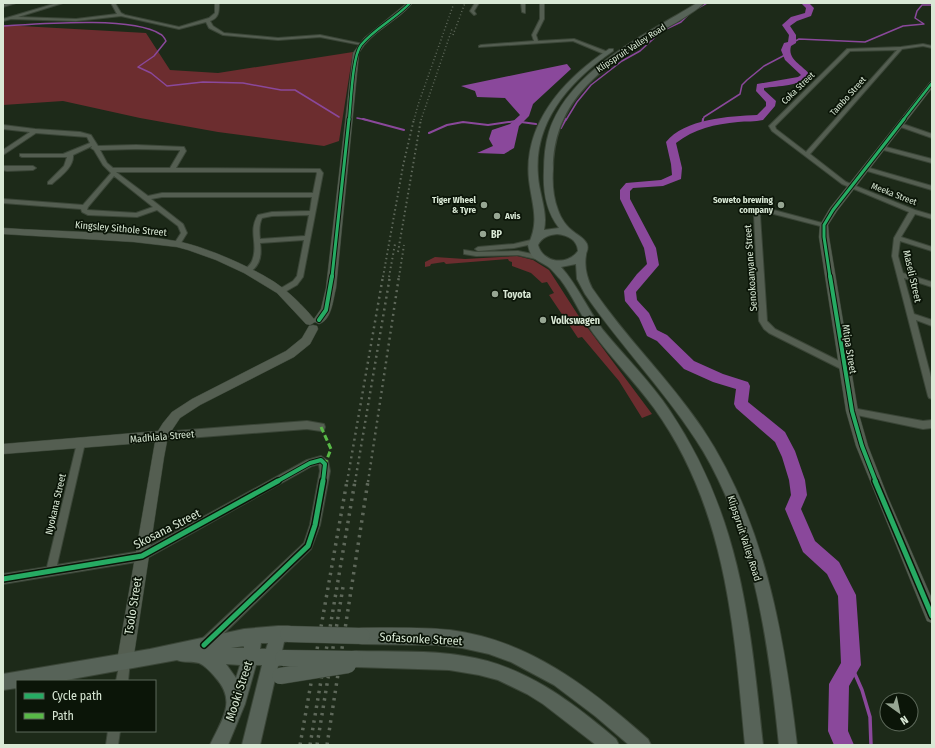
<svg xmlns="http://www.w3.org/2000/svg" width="935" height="748" viewBox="0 0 935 748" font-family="'Fira Sans Condensed',sans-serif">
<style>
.green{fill:#6c2d2f}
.water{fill:#8a489b}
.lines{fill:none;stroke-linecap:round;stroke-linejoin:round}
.stream-far2{stroke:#8a489b;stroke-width:1.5}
.stream-far1{stroke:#8a489b;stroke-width:2}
.stream{stroke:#8a489b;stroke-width:3.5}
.river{fill:#8a489b;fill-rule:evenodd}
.minor-casing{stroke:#3a4537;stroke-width:2}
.tertiary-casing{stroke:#3a4537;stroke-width:1}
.secondary-casing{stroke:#3a4537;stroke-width:2}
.minor{fill:#545e51;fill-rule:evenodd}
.tertiary{fill:#545e51;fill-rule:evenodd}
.secondary{fill:#576358;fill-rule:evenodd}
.rail-far3{stroke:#5e685a;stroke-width:1.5;stroke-dasharray:1 2.5;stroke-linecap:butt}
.rail-far2{stroke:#5e685a;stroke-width:2;stroke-dasharray:1.5 3;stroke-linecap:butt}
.rail-far1{stroke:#5e685a;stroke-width:2.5;stroke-dasharray:2 4;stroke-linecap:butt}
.rail{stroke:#5e685a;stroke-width:3.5;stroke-dasharray:2.5 5;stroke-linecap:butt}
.secondary-bridge-casing{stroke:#3a4537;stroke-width:17;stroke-linecap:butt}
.secondary-bridge{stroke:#576358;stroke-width:16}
.quiet{stroke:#58b947;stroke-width:3;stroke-dasharray:6 3;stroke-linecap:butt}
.cycleway-far3-casing{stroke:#0b1508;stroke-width:4}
.cycleway-far2-casing{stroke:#0b1508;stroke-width:5}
.cycleway-far1-casing{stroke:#0b1508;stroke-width:6}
.cycleway-casing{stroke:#0b1508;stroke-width:8}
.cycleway-far3{stroke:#26ab63;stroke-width:2.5}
.cycleway-far2{stroke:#26ab63;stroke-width:3}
.cycleway-far1{stroke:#26ab63;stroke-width:4}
.cycleway{stroke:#26ab63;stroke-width:5}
.poi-dot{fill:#97a693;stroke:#0b1508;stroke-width:1.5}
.labels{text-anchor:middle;stroke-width:3.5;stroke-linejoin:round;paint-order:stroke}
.far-street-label{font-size:9px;fill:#d9e8d5;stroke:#0b1508}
.far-poi-label{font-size:9px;font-weight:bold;fill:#d9e8d5;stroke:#0b1508;text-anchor:end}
.street-label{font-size:10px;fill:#d9e8d5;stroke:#0b1508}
.poi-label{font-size:10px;font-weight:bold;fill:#d9e8d5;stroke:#0b1508;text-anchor:start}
.near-street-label{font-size:12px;fill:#d9e8d5;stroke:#0b1508}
</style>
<rect width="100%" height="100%" fill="#1d2a19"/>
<path class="green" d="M3 25 146 33 170 70 218 73 353 52 339 141 324 146 218 132 140 118 63 101 3 105Z
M517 256 533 260 549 270 578 315 652 414 642 418 619 381 582 337 578 338 549 295 554 293 547 282 542 283 531 273 512 266V262L509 261 508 259 446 264 444 262 431 264 430 266 425 267V262L435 257 465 259Z"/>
<path class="water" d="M567 64 571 69 533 104 529 116 519 126 514 148 504 154 477 153 493 146 489 139 492 130 510 124 520 115 505 98 477 97 475 91 461 86Z"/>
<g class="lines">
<path class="stream-far2" d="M698 8 707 3
M3 26C38 24 132 16 160 34 163 35 165 39 166 41L154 56 138 67 151 73 167 86 203 82 243 83 281 90H295L339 117
M792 43 799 39 865 42 903 26 924 24 915 18 917 11 922 5H932
M357 118 367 120
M566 120 577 102 591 85 622 61 640 51 662 31 681 22 690 13
M703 120 704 117 740 94 742 85 747 80 764 66 785 55"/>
<path class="stream-far1" d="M363 119 404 130
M521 122 536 124
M702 126 703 119
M561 128 566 119
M429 133 447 125 463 122 488 125 516 121"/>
<path class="stream" d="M851 665 862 690 870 717 871 745"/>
<path class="river" d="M801 3H809L814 8 811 16 797 21 790 26 796 35V43L791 46C787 60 803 65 810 75 801 86 778 86 764 88V90L776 101 775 106 763 120C755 122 746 121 738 122 715 124 694 129 676 143L682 168 681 179 663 186 633 188 630 191V199L656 248 659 265 636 292 637 300 649 313 657 330 667 335 694 361 723 374 748 382 750 386 748 402 785 432 795 451 805 480 807 495 801 509 815 541 839 562 856 595 861 665 849 686 848 731 854 745H834L828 731 829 684 841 663 838 596 827 574 803 552 785 509 791 495 789 480 782 457 775 442 736 408 734 404 736 389 713 382 684 369 657 341 647 336 639 318 625 301 624 291 637 274 647 264 644 248 620 199V190L626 183 661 180 672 175 671 164 666 142C684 119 730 116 757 115L766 106V102L756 91 757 84 798 77 801 75 785 60 781 50 784 43 788 42 789 35 782 25 791 17 805 13 806 8Z"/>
<g class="minor-casing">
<path id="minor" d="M9 3H16L3 7V5Z
M57 3H63L18 17 76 19 117 14 111 3H115L121 13 125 15 179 27 209 18 215 13V3H219C219 12 219 18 210 21L213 26 224 33 278 38 320 35 363 44 361 45 320 37 278 40 223 35 209 28 206 22 179 29 121 16 76 21 11 19 3 21V19Z
M475 3H479L474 11 476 14 474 15 470 11Z
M521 3H525V13L522 12Z
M540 3H544V19L536 35 538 41 574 39 608 52V54H604L573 41 479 47V46L481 45 534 41 532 35 540 19Z
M923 44 932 46V48L923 46 902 49 810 154 846 182 915 210 932 215V219L915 214 901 237 932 247V251L900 241 898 256 903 273 932 282V287L904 278 914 314 932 320V326L916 320 932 381V399L929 398 928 396 892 256 894 238 909 212 842 184 772 131 769 126 847 49 901 47ZM897 50 806 152 776 129 775 126 850 51Z
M900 123 932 134V138L898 126V124Z
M3 125 35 129 80 132 91 135 98 146 136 145 184 147 186 151 176 168 320 169 323 173 303 277 297 285 283 293H280L276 291 293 281 297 276 304 240 260 243C262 255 260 268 247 273L244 271C247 267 252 264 253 258 258 243 248 231 258 215L272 212 310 211 312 197H162L151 199 183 224 187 233 179 246H177L174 244 181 233 178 226 157 210 137 217 88 215 82 212 81 209 3 203V199L83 205 111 173 103 165 94 150 91 148 92 146 73 155C74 167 61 176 52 184H48V182L64 166 67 157H22L20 156V154H63L90 143 87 137 36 133 3 155V150L30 132 3 129ZM136 149 180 150V151L170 168H113L107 163 100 150ZM116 172H316L317 173 313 193H162L148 196ZM114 176 153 207 136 213 87 210 88 207ZM309 215 305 236 260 239C259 231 259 224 262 218L272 216Z
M882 146 932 159V163L880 149 879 148Z
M3 166H33L36 168 33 170 7 171 3 170Z
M866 167 932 186V190L864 170 863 169Z
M766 208 826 224 827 225 824 227 766 212 762 213 760 215 767 321 775 329 847 365 848 367 847 369H841L769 333 764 329 759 321 754 215 758 210Z
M535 239H537V243L514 248 478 251 475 249 478 247 514 244Z
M464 250 476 252 518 251 542 256 543 258 540 260 518 255 476 256 464 254Z
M852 408 923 421 932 420V428L923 429 852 414 849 413 848 411 849 409Z
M307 421 324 424 325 427 324 430 321 431 307 429 162 440 159 439 158 436 159 433 162 432Z
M81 439 84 440 85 443 57 565 141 551 307 460 321 456 328 461 330 471 320 525 311 549 211 646 207 647 203 646 202 642 203 638 304 543 310 525 320 471 319 464 312 466 142 561 3 584V574L47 567 77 443 78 440Z
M125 656 129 657 130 661 128 681H116L121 657Z
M108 731H120L118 745H106Z"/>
</g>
<g class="tertiary-casing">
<path id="tertiary" d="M407 3H413C397 22 372 31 359 53L336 288C333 299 332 320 319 324L315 322 310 325 306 324 277 293 244 273 216 260 188 250 177 247 134 242 3 234V228C60 232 120 231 176 241 205 246 262 271 284 289 295 298 306 309 314 319L321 309 326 288 353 53 364 38Z
M932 81V88L837 211 828 225 829 237 858 411 868 446 887 495 932 599V623L927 621 856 446 846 411 819 237 820 225 830 208 930 82Z
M313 325 317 326 318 329 310 344 294 357 200 405 180 418 168 436 164 457 133 661 130 666 125 669 120 666 117 661 155 442 3 454V444L158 431 163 423 172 412 192 399 286 351 302 338 309 326Z"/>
</g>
<g class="secondary-casing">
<path id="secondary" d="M697 3H704C691 16 662 30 645 40 596 72 553 105 553 169 552 183 553 197 558 210 561 219 567 227 574 232 579 236 584 238 587 244 589 250 586 251 586 255 584 266 587 278 592 288 625 337 669 379 702 428 765 522 784 635 797 745H779C769 646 755 539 703 451 669 395 622 348 585 294L577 279 576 264 561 267C578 286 588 310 603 330 625 357 651 382 670 411 741 517 750 623 763 745H745C734 626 726 508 654 408 635 382 612 359 593 333 581 316 573 296 560 279 556 275 552 269 547 266 536 259 531 260 528 245 540 221 532 205 529 180 523 123 565 78 609 49H613V51C571 80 533 121 538 176 539 194 548 212 544 230L559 228C546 211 543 192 544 171 544 158 545 145 549 132 569 70 645 35 697 3ZM557 234C567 235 577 239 578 251 567 266 543 263 538 245 542 237 549 235 557 234Z
M278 626H288L294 628 296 634 294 640 284 642 282 651 286 652 288 658 286 664 278 666 260 745H242L262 665H256L245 704 228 745H210C221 720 238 702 215 677 211 672 204 665 199 663 192 661 184 663 177 660L61 681H17V688L3 690V674L150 649 244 629ZM261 643H268L266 649H260ZM244 645V648H231L244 646ZM226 664 240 665 236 678Z
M362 628C391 628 421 627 450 630 529 640 590 688 648 739L651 745H629L595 716 554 685 511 662 489 654 462 648 437 645 362 644 356 642 354 636 356 630Z
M355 651C391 652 428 650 464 656 524 665 571 701 616 739L619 745H596L543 704 527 694 498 680 479 675 449 670 355 667 349 665 347 659 349 653Z"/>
</g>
<use href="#minor" class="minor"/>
<use href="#tertiary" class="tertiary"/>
<use href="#secondary" class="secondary"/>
<path class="rail-far3" d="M453 35 465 3
M414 120 418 105 454 3
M421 120 452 29"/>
<path class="rail-far2" d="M398 252 421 119
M383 277 403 166 414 119
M389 277 395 244
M399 277 404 245"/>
<path class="rail-far1" d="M347 482 383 276
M355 482 390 276
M368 482 399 276"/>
<path class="rail" d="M300 745 347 481
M310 745 355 481
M317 745 343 587
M327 745 368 481"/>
<g class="secondary-bridge-casing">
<path id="secondary-bridge" d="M288 634 362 636
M283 658 355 659
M280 676 348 665"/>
</g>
<use href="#secondary-bridge" class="secondary-bridge"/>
<path class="quiet" d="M321 427 331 449 325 464"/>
<g class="cycleway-far3-casing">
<path id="cycleway-far3" d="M349 120C351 104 352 57 361 45 375 28 395 19 410 3
M903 120 932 83"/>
</g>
<g class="cycleway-far2-casing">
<path id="cycleway-far2" d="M332 277 349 119
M830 277 824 237V225L833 210 904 119"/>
</g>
<g class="cycleway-far1-casing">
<path id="cycleway-far1" d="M830 276 852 411 862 446 876 482
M319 320 326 310 332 276
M276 482 310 463 321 460 325 464 323 482"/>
</g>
<g class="cycleway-casing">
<path id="cycleway" d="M875 481 932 616
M3 579 142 556 278 481
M204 645 308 546 315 525 323 481"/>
</g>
<use href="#cycleway-far3" class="cycleway-far3"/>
<use href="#cycleway-far2" class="cycleway-far2"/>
<use href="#cycleway-far1" class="cycleway-far1"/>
<use href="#cycleway" class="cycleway"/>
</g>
<g class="poi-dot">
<circle cx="484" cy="205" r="4"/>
<circle cx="781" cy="205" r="4"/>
<circle cx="497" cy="216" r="4"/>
<circle cx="483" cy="234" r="4"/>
<circle cx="495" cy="294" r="4"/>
<circle cx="543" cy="320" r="4"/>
</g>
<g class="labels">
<g class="far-street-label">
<text transform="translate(631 48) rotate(-33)" y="3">Klipspruit Valley Road</text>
<text transform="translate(798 88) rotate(-44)" y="3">Coka Street</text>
<text transform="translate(848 96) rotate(-48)" y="3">Tambo Street</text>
<text transform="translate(894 194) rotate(21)" y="3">Meeka Street</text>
</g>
<g class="far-poi-label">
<text x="476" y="203">Tiger Wheel<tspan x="476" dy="10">&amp; Tyre</tspan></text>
<text x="773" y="203">Soweto brewing<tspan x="773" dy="10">company</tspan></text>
<text x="505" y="219" text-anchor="start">Avis</text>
</g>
<g class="street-label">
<text transform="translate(121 228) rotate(5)" y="4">Kingsley Sithole Street</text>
<text transform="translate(750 268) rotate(-94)" y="4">Senokoanyane Street</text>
<text transform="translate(913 276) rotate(77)" y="4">Maseli Street</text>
<text transform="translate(850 349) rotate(81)" y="4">Mtipa Street</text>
<text transform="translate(162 436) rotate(-5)" y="4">Madhlala Street</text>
<text transform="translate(55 504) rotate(-77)" y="4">Nyokana Street</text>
<text transform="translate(745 538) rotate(72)" y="4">Klipspruit Valley Road</text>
</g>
<g class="poi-label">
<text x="491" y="238">BP</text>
<text x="503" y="298">Toyota</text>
<text x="551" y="324">Volkswagen</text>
</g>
<g class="near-street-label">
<text transform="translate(167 529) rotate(-27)" y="4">Skosana Street</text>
<text transform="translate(133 606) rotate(-81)" y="4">Tsolo Street</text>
<text transform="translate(421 639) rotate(3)" y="4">Sofasonke Street</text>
<text transform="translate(239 691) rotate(-72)" y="4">Mooki Street</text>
</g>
</g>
<rect width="935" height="748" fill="none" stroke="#d9e8d5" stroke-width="8"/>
<rect x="16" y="680" width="140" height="52" fill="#0b1508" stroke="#5d695a"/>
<rect x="24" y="693" width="20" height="6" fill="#26ab63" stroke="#5d695a"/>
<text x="52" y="700" font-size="12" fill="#d9e8d5">Cycle path</text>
<rect x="24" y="713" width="20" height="6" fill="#58b947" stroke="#5d695a"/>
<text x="52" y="720" font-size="12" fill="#d9e8d5">Path</text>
<g transform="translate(899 712) rotate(147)"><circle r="19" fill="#0b1508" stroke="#5d695a"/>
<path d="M0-3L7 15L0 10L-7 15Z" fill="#97a693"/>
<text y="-6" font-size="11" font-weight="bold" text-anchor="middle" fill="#d9e8d5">N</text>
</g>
</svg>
